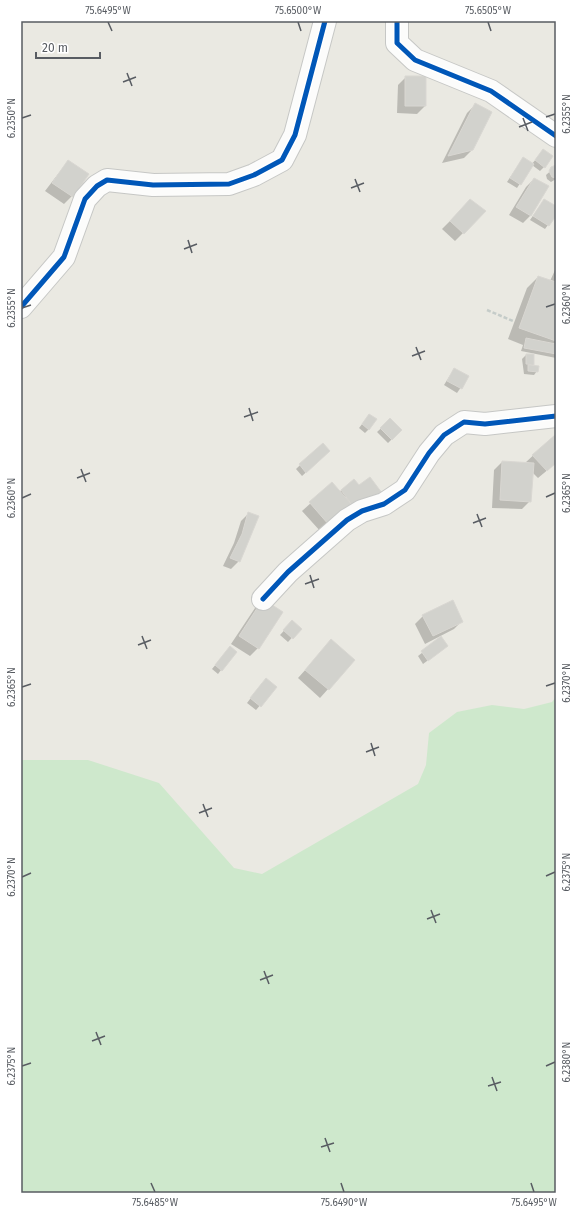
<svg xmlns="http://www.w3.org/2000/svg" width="577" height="1214" viewBox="0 0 577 1214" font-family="'Fira Sans',sans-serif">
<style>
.green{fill:#cee8cc}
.shadow{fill:#0003}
.building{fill:#d2d2cd;stroke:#d9d7d2}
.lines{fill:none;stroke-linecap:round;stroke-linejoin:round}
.minor-casing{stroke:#c6c7c5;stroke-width:24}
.path{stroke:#c5ccc9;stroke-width:2.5;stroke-dasharray:4 2;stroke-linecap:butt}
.minor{stroke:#fcfcfb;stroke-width:22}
.cycleway-casing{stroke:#fff;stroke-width:8}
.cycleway{stroke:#0057b8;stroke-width:5}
.ticks{fill:none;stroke:#585c62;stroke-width:1.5}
.neatline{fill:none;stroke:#585c62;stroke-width:1.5}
.ticks-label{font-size:10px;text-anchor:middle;fill:#585c62}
</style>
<rect width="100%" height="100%" fill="#eae9e2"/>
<path class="green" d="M556 697V1193H21V760H88L159 783 234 868 262 874 418 784 426 765 429 733 457 712 492 705 524 709 552 702Z"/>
<path class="shadow" d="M406 77 425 106 417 114 397 113 398 85Z
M475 105 472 150 464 158 442 163 467 113Z
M543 150 544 167 540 171 532 165 517 188 507 182 523 158 532 164Z
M68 161 72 196 64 204 45 191Z
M556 166V179L551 182 547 179 546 175Z
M534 179 531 215 523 223 509 215 526 187Z
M544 200 556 207V214L545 229 530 220Z
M463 208 485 211 455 241 442 229Z
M556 268V358L521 351 523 345 508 339 527 288 538 277 550 281Z
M526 355H533V366L537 371 534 375 524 374 522 359Z
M454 369 468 377 457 393 444 385Z
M369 415V429L365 433 359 428Z
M390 420 401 430 388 443 377 432Z
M554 436 556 438V463L538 478 532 472 530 501 522 509 492 508 494 470 502 462 525 463Z
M322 444 325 455 302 476 296 469Z
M354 480 359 487 380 493 321 532 302 511 332 484 339 492Z
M249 513 239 561 231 569 223 566 234 543 241 521Z
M263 600 282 613 258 648 250 656 231 644 255 608Z
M423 616 462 621 454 629 425 644 415 624Z
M292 622 300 629 288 642 280 635Z
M441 638 443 649 423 664 418 656Z
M324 649 354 660 320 698 298 678Z
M226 652 221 670 218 674 212 669Z
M262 683 275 688 256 710 247 703Z"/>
<path class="building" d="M405 76H426V106H405Z
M475 103 492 112 473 150 448 156Z
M543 149 553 156 545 168 535 160Z
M523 157 534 164 521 185 510 178Z
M68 160 89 174 73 197 52 183Z
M556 165V178L552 177 549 171 551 167Z
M534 178 549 186 531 216 516 207Z
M470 199 486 211 464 234 450 221Z
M544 199 556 206V216L549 226 533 216Z
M538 276 556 282V341L519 328Z
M526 338 556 344V354L524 348Z
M526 354H534V365L526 364Z
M528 365 539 366 538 372 528 371Z
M454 368 469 376 462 389 447 381Z
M369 414 377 419 369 430 362 424Z
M390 418 402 430 392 440 380 428Z
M555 435 556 463 547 471 532 455Z
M323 443 330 451 306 473 299 464Z
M502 461 534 463 531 502 500 500Z
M370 477 382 493 355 509 341 490 354 479 359 485Z
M332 482 352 505 329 525 309 502Z
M248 512 259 516 240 562 230 558 242 534Z
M263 599 283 612 259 649 239 636Z
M453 600 463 622 433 636 422 615Z
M292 620 302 629 293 639 283 630Z
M441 636 448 646 428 661 421 651Z
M331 639 355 660 329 690 305 670Z
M230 646 237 652 222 671 215 665Z
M266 678 277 687 261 707 250 698Z"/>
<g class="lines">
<g class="minor-casing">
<path id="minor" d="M397 21V43L415 60 491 91 556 136
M21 307 64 257 85 199 97 186 107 180 153 185 229 184 254 175 282 160 295 135 325 21
M263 599 288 572 347 520 362 511 384 504 405 490 429 453 444 435 464 422 485 424 556 416"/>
</g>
<path class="path" d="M487 310 513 321"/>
<use href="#minor" class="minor"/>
<g class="cycleway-casing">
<path id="cycleway" d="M397 21V43L415 60 491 91 556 136
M21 307 64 257 85 199 97 186 107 180 153 185 229 184 254 175 282 160 295 135 325 21
M263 599 288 572 347 520 362 511 384 504 405 490 429 453 444 435 464 422 485 424 556 416"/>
</g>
<use href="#cycleway" class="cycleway"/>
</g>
<path class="ticks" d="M108 22 112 31M298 22 301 31M488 22 491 31M127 73 132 86M123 82 136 77M546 117 555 114M22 118 31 115M523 118 528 131M519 127 532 122M355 179 360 192M351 188 364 183M188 240 192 253M184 249 197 244M546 307 555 304M22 308 31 305M416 347 421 360M412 356 425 351M249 408 253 421M244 417 258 412M81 469 86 482M77 478 90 473M546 497 555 493M22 498 31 494M477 514 482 527M473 523 486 518M310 575 314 588M305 584 319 579M142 636 147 649M138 645 151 640M546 686 555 683M22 687 31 684M371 743 375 756M366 752 379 747M203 804 208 817M199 813 212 808M546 876 555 872M22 877 31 873M431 910 436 923M427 919 440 914M264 971 269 984M260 980 273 975M96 1032 101 1045M92 1041 105 1036M22 1066 31 1063M546 1066 555 1062M492 1077 497 1091M488 1086 501 1082M325 1138 330 1152M321 1147 334 1143M151 1183 155 1192M341 1183 344 1192M531 1183 534 1192"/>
<rect width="577" height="1214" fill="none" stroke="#ffffff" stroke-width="44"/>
<path d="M36 52v6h64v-6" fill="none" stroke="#585c62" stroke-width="2"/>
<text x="42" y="52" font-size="12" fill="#585c62" stroke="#ffffff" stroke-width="3" paint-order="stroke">20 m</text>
<rect x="22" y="22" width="533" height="1170" class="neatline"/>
<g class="ticks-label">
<text x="108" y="14">75.6495°W</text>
<text x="298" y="14">75.6500°W</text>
<text x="488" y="14">75.6505°W</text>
<text transform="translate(566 114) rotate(-90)" y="4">6.2355°N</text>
<text transform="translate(11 118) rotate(-90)" y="4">6.2350°N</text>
<text transform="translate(566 304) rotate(-90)" y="4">6.2360°N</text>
<text transform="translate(11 308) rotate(-90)" y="4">6.2355°N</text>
<text transform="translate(566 493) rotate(-90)" y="4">6.2365°N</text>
<text transform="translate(11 498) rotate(-90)" y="4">6.2360°N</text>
<text transform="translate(566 683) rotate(-90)" y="4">6.2370°N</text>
<text transform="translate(11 687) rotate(-90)" y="4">6.2365°N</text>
<text transform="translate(566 872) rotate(-90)" y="4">6.2375°N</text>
<text transform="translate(11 877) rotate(-90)" y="4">6.2370°N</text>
<text transform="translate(566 1062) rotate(-90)" y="4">6.2380°N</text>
<text transform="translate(11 1066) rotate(-90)" y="4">6.2375°N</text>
<text x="155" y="1206">75.6485°W</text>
<text x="344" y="1206">75.6490°W</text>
<text x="534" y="1206">75.6495°W</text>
</g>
</svg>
